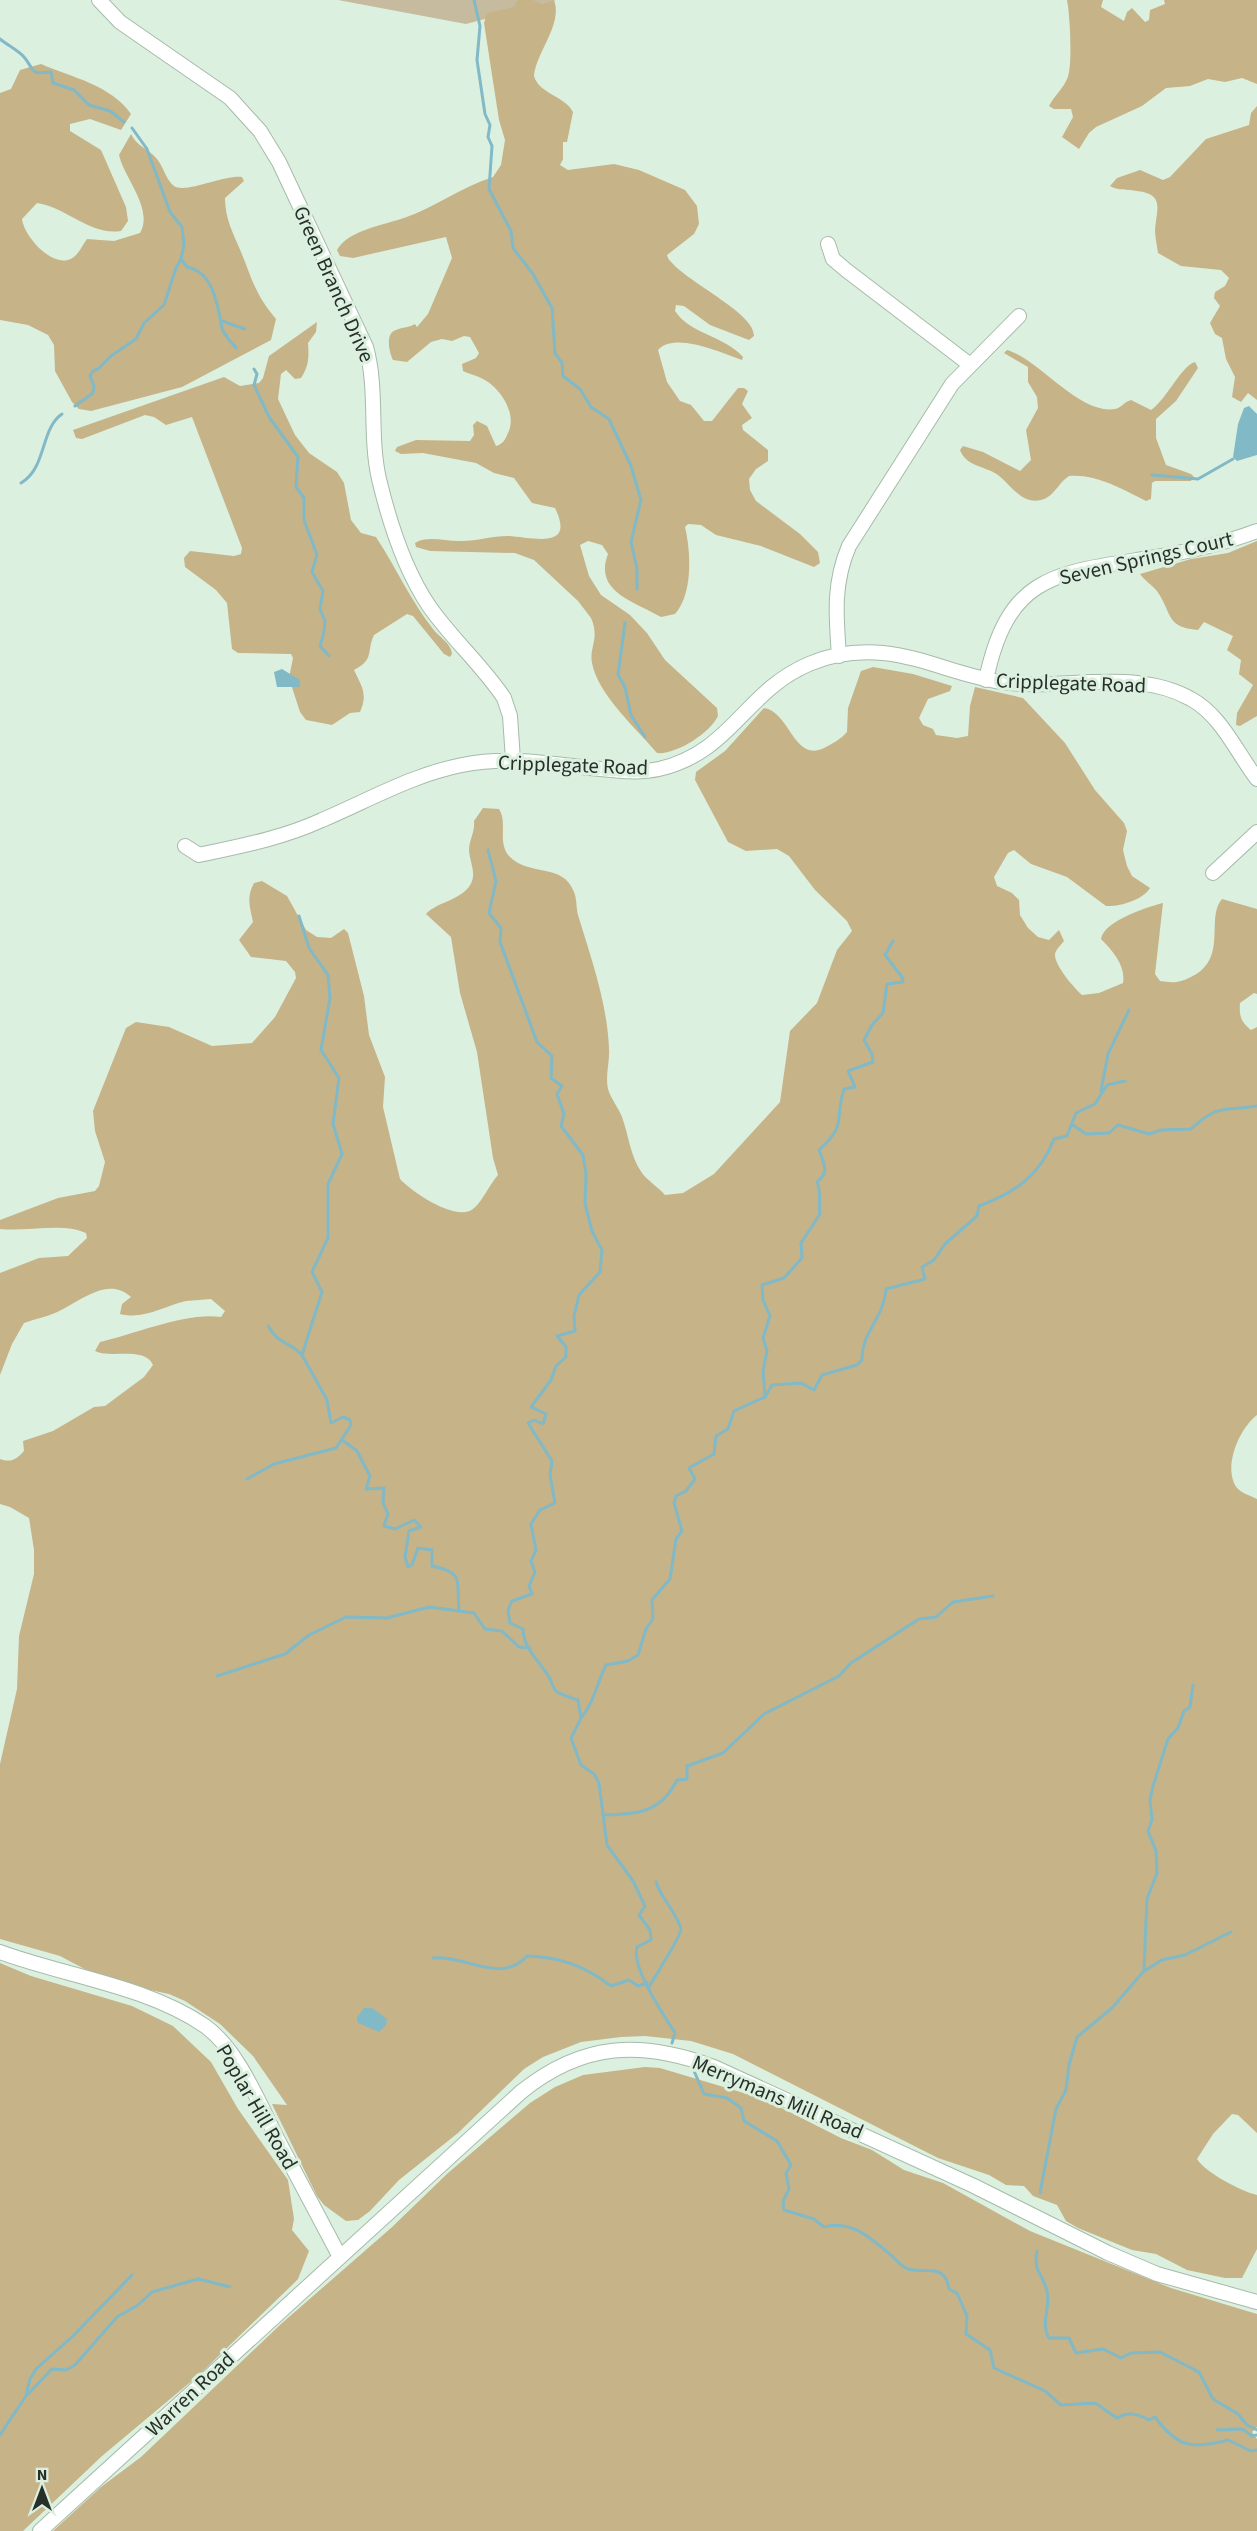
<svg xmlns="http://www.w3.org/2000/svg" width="1257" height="2531" viewBox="0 0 1257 2531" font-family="'Source Sans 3',sans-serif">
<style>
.green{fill:#c6ba9f}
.forest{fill:#c6b388}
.water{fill:#81b9c7}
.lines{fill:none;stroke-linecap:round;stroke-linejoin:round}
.stream{stroke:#81b9c7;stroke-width:3}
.minor-casing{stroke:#a6baaa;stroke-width:16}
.minor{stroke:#fff;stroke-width:14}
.labels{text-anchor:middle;stroke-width:6;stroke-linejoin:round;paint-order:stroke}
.street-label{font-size:21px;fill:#272f29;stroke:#dcf0e0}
</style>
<rect width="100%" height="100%" fill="#dcf0e0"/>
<path class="green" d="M338 0H556L466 24Z"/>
<path class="forest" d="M518 0H533L541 4 554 0C563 25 536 52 534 76 539 94 565 96 573 112L567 142H563V159L560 165 568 170 614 164 639 170 685 190 697 206 699 224 694 234 667 255 668 258C683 281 755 312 754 336L749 340 710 325 684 306 676 305 675 311C690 334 725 336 743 357L742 360C722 353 674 331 658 350L667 382 680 401 691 405 704 421H712L738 388H744L748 391 742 404 752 418 742 425 743 430 768 450V461L756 469 749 479 750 490 756 501 800 534 818 552 820 563 814 567 761 546 716 535 701 525 688 524 685 527C691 552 693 594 675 614L661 617C636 602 593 592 608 554L602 545 588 541 580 545 589 576 601 595 630 615 647 633 665 660 717 708 718 716C710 733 676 755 657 753 637 729 598 695 592 663 589 647 600 638 591 618L578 601 534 560 515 553 430 551 416 547 415 543C428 535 447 542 461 541 477 541 492 536 508 536 532 537 576 551 555 508L532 503 514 478 494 473 476 463 423 453 401 454 395 451 397 447 416 440 470 441 474 435 473 425 477 421 487 426 496 446C503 444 505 440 508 433 518 413 499 386 481 378 475 375 469 374 463 371L462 364 476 358 479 353 470 337 464 336 452 341 442 339 431 342 407 362 393 360C389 352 385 333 396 330 403 327 408 328 415 324L417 327 428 314 452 258 446 237 353 258 340 256 337 250C348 230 384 225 404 218 434 208 461 187 493 177L501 165 505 140 499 120 484 23 487 13 514 7Z
M1067 0H1103L1101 7 1124 21 1127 12 1132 8 1145 22 1149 20 1150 10 1165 4 1164 0H1257V84L1242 78 1225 82 1208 79 1190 86 1166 88 1142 106 1096 127 1089 133 1079 149 1062 137 1073 117 1071 109H1054L1049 106C1054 96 1063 89 1067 79 1073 68 1070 14 1067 0Z
M41 64C71 77 111 85 131 114L121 130 90 119 70 124V131L101 150 126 207 128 221 121 231C91 236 66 207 37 203L22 219C24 236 50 265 68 260 78 257 81 247 87 239L114 241 140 233C154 209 124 178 119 155L131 134C137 147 148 148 157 159 163 166 166 180 174 186 186 194 223 175 242 177L244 181 225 198C225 219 233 233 241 252 253 281 255 294 276 319L271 340 182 387 91 411 79 409 72 402 55 371 54 345 48 335 28 325 0 320V93L11 89 20 70Z
M1257 106V400L1248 393 1241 402 1232 397 1235 377 1226 359 1222 338 1215 334 1210 323 1220 306 1214 298 1215 292 1225 286 1229 278 1221 270 1181 266 1158 253C1157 245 1155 237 1155 230 1156 211 1166 194 1137 191 1129 189 1117 191 1110 186L1117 178 1140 170 1163 180 1170 177 1206 139 1249 125 1251 113Z
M317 322 316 332 308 343C309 357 309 366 301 378L295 379 286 370 281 374 278 399 295 435 309 453 337 472 344 483 351 520 361 533 376 537C396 567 410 600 433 629 439 637 451 643 452 654L450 657 444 654 413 616 407 614 374 635C366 652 375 659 354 670 362 687 368 694 360 712L350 713 332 725 306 720 300 712 289 678 293 658 291 654 238 653 232 649 227 603 216 590 185 567 184 558 190 551 234 556 241 554 242 548 192 417 166 425 154 417 145 415 82 439 76 438 73 430 224 377 240 386 259 383 263 378 269 356Z
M1007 350C1039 359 1079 415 1115 409 1121 408 1124 402 1131 400L1151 410C1167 399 1181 366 1195 362L1198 368 1176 401 1156 419V438L1166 465 1191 474 1194 477 1191 481H1155L1152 483 1151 499 1146 501C1122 489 1096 474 1069 476 1058 483 1054 497 1041 500 1022 505 1011 485 998 475 986 466 966 467 960 450L963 446 983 452 1020 471 1031 460 1026 430 1038 408 1037 397 1028 382V367L1004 353Z
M1257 541V716L1240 726 1236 725 1237 713 1253 685 1239 674 1241 660 1227 650 1233 636 1204 622 1198 630C1165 627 1173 614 1157 591 1152 585 1145 581 1140 574L1191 559 1228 553Z
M873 667 913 674 952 686 950 691 928 699 919 718 923 725 933 729 936 735 957 738 968 736 970 706 975 687 1023 698 1065 743 1095 790 1124 823 1127 831 1123 850 1127 866 1132 876 1150 888C1143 900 1119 907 1106 906L1067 877 1031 864 1014 850 1008 853 994 877 997 886 1012 893 1019 900 1020 915 1028 928 1038 937 1049 940 1059 930 1064 941C1061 945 1056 949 1055 954 1054 965 1074 988 1082 995L1099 993 1123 983C1126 966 1113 951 1101 939 1104 921 1147 907 1163 903L1155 974 1160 981C1173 983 1179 983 1191 977 1229 959 1205 919 1222 899L1257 909V994L1254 993 1240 1003C1239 1016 1241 1022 1251 1030L1257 1027V1415C1240 1428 1225 1462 1234 1483 1237 1492 1249 1495 1257 1499V2133L1238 2115 1232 2114 1213 2134 1197 2159C1206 2173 1241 2191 1257 2195V2249L1242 2278H1225L1187 2270 1156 2254 1132 2250 1078 2228 1066 2221 1057 2205 1033 2196 1024 2186 1006 2185 989 2175 938 2158 733 2054 691 2041 645 2036 621 2037 581 2042 543 2057 524 2069 458 2133 399 2180 370 2211 358 2220 346 2221 324 2205 317 2196 272 2104 287 2105 253 2056 220 2024 185 2001 169 1994 127 1985 94 1974 60 1956 0 1939V1764L17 1689 19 1636 34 1574V1550L29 1518 10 1507 0 1504V1459C11 1463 17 1459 24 1451L23 1441 53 1431 94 1407 105 1406 144 1377 153 1365C145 1346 110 1359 95 1351L100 1342C135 1334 186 1312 221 1317L225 1311 211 1299C203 1300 194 1300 186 1301 164 1306 144 1320 120 1314L122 1304 131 1297C107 1275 79 1303 55 1313 46 1317 35 1319 24 1323L12 1344 0 1375V1273L39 1258 68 1256 87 1238 86 1233C62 1222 27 1232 0 1229V1220L58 1198 95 1191 99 1186 105 1162 95 1131 93 1111 126 1028 136 1022 169 1027 212 1046 252 1043 275 1017 296 978 295 972 286 961 251 957 239 940 253 922C250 907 246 898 254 883L262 881 287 896 306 930 317 937 331 938 344 929 348 933 364 996 369 1035 385 1077 383 1107 400 1179C412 1192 456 1222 473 1209 483 1201 489 1185 498 1175L493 1158 477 1052 460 993 451 937 426 914C437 901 470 899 473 877 474 868 469 858 469 849 470 838 475 832 474 821L483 808 499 809C508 823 497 842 509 856 528 877 563 862 574 892 577 899 576 907 578 915 591 958 607 1002 609 1048 610 1062 605 1075 608 1089 611 1099 618 1107 622 1117 629 1136 630 1156 642 1173 648 1181 658 1187 665 1195L683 1193 714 1174 780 1102 790 1031 817 1003 837 950 852 931 847 921 815 890 789 856 777 849 746 851 728 842 695 780 696 772 725 751 764 708C790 712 794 763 824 748 832 744 841 739 847 732L848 708 861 671Z
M0 1963 31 1976 132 2006 173 2026 211 2062 238 2109 288 2180 294 2219 292 2230 309 2251 298 2279 291 2286 200 2374 102 2456 23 2531H0Z
M645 2067 660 2068 764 2099 841 2138 872 2150 904 2170 943 2183 1030 2231 1171 2288 1257 2314V2427L1252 2432 1257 2439V2531H53L101 2487 141 2457 281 2324 391 2228 448 2173 530 2103 555 2087 583 2075Z"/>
<path class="water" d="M1249 406 1257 414V455L1237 461 1233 457 1238 424 1244 408Z
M282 669 300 680V687H277L274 672Z
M364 2008H372L387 2019 386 2025 379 2032 358 2023 357 2017Z"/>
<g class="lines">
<path class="stream" d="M474 0 480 26 477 60 485 114 490 125 488 137 492 146 489 189 511 231 513 248 533 274 552 308 555 353 562 363 563 376 580 389 591 407 609 419 631 466 641 500 631 542 637 568V589
M0 39C7 45 18 50 24 57 35 70 29 75 51 72L53 83 74 90 89 105 110 111 124 122
M181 259 187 267C214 272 218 307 222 328 224 335 231 342 236 348
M222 321 245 329
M254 369 257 374 254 385 269 417 298 457 296 487 304 498V520L317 555 312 572 323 591 320 609 325 621 324 632 320 646 329 656
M75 406 93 393 94 386 90 376 93 371 98 369 111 356 136 339 144 323 164 305 176 268 181 259 184 245 182 227 170 212 147 149 132 128
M1152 475 1198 479 1233 459
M21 483C47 468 40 429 62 414
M625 623 618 675 625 687 631 715 645 737
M488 850 496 881 489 913 501 928 500 942 537 1042 552 1056 551 1078 562 1086 557 1094 564 1114 561 1126 583 1155 586 1174 585 1204 592 1231 602 1250 600 1272 579 1295 574 1316 575 1331 557 1336 566 1347V1357L556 1366 551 1380 531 1407 546 1414 543 1424 534 1420 528 1423 552 1461 550 1475 555 1503 540 1510 531 1524 536 1550 531 1561 535 1572 529 1586 532 1594 512 1601 508 1610 510 1623 523 1629C523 1647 538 1660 547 1674 551 1678 552 1687 556 1691 561 1695 572 1698 578 1700L581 1718 571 1738 581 1765 594 1774 599 1783 607 1845 633 1881 645 1906 639 1915 650 1930 651 1940 637 1947C631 1968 664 2015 675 2033L672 2043
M299 916 309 948 328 975 330 998 321 1050 339 1078 333 1124 342 1154 328 1184V1238L312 1272 322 1292 302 1355
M1101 1091 1108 1054 1129 1010
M1073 1125 1086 1134 1109 1133 1118 1125 1149 1134 1161 1130 1191 1129C1220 1103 1222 1112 1257 1106
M765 1396 763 1371 767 1351 763 1338 770 1316 763 1300 762 1285 784 1278 802 1258 801 1243 820 1214C818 1203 822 1193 817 1182 830 1172 824 1164 819 1150 848 1124 834 1120 844 1089L855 1087 848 1071 873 1062 872 1054 864 1040 872 1025 883 1013 887 984 903 982 902 977 885 955 893 941
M342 1440 357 1451 370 1476 366 1489 384 1488 383 1503 388 1514 384 1526 395 1529 414 1520 421 1527 409 1531 405 1557 408 1567 412 1565 418 1548 432 1550V1566C465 1573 456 1580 459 1610
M247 1479 274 1464 336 1448 351 1425 350 1420 343 1417 331 1423 327 1400 302 1355C289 1341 280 1346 268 1326
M217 1676 285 1654 309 1635 346 1617 387 1618 429 1607 474 1613 485 1629 502 1631 519 1647 530 1648
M581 1718C594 1703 597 1683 606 1665L628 1661 638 1655 646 1629 653 1619 652 1600 670 1579 676 1539 682 1531 674 1503 676 1496 686 1491 695 1479 689 1468 714 1454 716 1436 728 1429 734 1411 765 1397 772 1385 801 1383 814 1390 822 1375 857 1365 862 1360C861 1332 884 1319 886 1289L925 1279 922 1267 934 1260 945 1244 977 1216 979 1206C1014 1193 1040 1176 1054 1139L1067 1136 1076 1113 1095 1104 1107 1085 1125 1081
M604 1815C637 1814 661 1813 677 1780L687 1779V1766L723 1753 764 1714 839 1676 851 1663 919 1619 936 1617 953 1602 993 1596
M433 1958C466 1955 501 1985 527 1956 560 1957 585 1966 611 1986L629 1980 638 1986 647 1983
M1144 1970 1147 1899 1157 1873 1156 1851 1148 1831 1152 1820 1150 1800 1153 1786 1168 1739 1178 1728 1184 1711 1190 1707 1193 1685
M649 1987C654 1978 682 1935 681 1929 678 1915 661 1898 656 1882
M694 2071 704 2094 727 2098 741 2108 744 2121 777 2141 791 2165 786 2173 789 2189 783 2201 784 2210 814 2219 824 2227C854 2220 872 2239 893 2257 897 2261 903 2268 908 2269 925 2274 945 2262 949 2289L957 2293 967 2316 966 2334 990 2350 994 2368 1045 2391 1061 2405 1095 2403 1117 2418C1128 2411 1138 2414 1149 2420L1155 2417C1178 2448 1191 2449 1228 2440L1251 2451 1257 2450
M1040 2193 1056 2109 1066 2090 1069 2065 1077 2037 1112 2008 1144 1971 1162 1960 1185 1955 1231 1932
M1037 2251C1033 2272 1043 2274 1047 2291 1051 2307 1040 2323 1049 2338H1069L1076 2353 1103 2349 1121 2358 1131 2353 1160 2352 1199 2372 1213 2399 1238 2414 1247 2425 1257 2430
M26 2395 30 2379 36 2369 73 2336 132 2275
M1217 2430 1242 2429 1252 2436 1257 2435
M0 2435 26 2396 52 2369 66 2370 75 2365 117 2317 138 2305 152 2292 198 2279 230 2287"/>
<g class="minor-casing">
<path id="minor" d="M99 0 120 22 230 98 260 131 279 162 366 347C378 390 369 435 379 479 389 521 404 569 429 606 451 638 482 665 504 698L510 716 513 760
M828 244 833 259 846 270 969 364
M839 656C836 616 833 583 849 546L952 384 1019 316
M986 680C1008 574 1056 573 1150 558 1187 552 1222 544 1257 531
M185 846 199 855C241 846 283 838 322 820 369 800 412 775 462 765 505 756 547 763 590 768 613 770 636 774 659 769 732 752 745 691 809 664 832 654 859 651 883 653 924 657 962 677 1002 682 1064 691 1135 667 1191 699 1221 715 1237 753 1257 779
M1213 873 1257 832
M0 1952C65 1976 147 1986 205 2026 239 2050 261 2108 280 2144 300 2182 320 2220 340 2257
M40 2531 521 2092C583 2042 641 2040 714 2067L974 2186 1108 2253 1157 2274 1257 2302"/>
</g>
<use href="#minor" class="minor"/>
</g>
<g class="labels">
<g class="street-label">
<text transform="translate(334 284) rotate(66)" y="7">Green Branch Drive</text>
<text transform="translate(1146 558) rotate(-13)" y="7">Seven Springs Court</text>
<text transform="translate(1071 683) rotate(2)" y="7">Cripplegate Road</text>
<text transform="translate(573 765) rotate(2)" y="7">Cripplegate Road</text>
<text transform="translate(778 2097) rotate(23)" y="7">Merrymans Mill Road</text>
<text transform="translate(257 2107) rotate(60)" y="7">Poplar Hill Road</text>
<text transform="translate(190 2394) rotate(-43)" y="7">Warren Road</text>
</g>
</g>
<g transform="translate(42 2489)" stroke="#dcf0e0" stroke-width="4.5" paint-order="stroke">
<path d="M0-4.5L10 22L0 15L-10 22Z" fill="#272f29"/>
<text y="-9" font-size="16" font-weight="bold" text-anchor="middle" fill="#272f29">N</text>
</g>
</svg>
